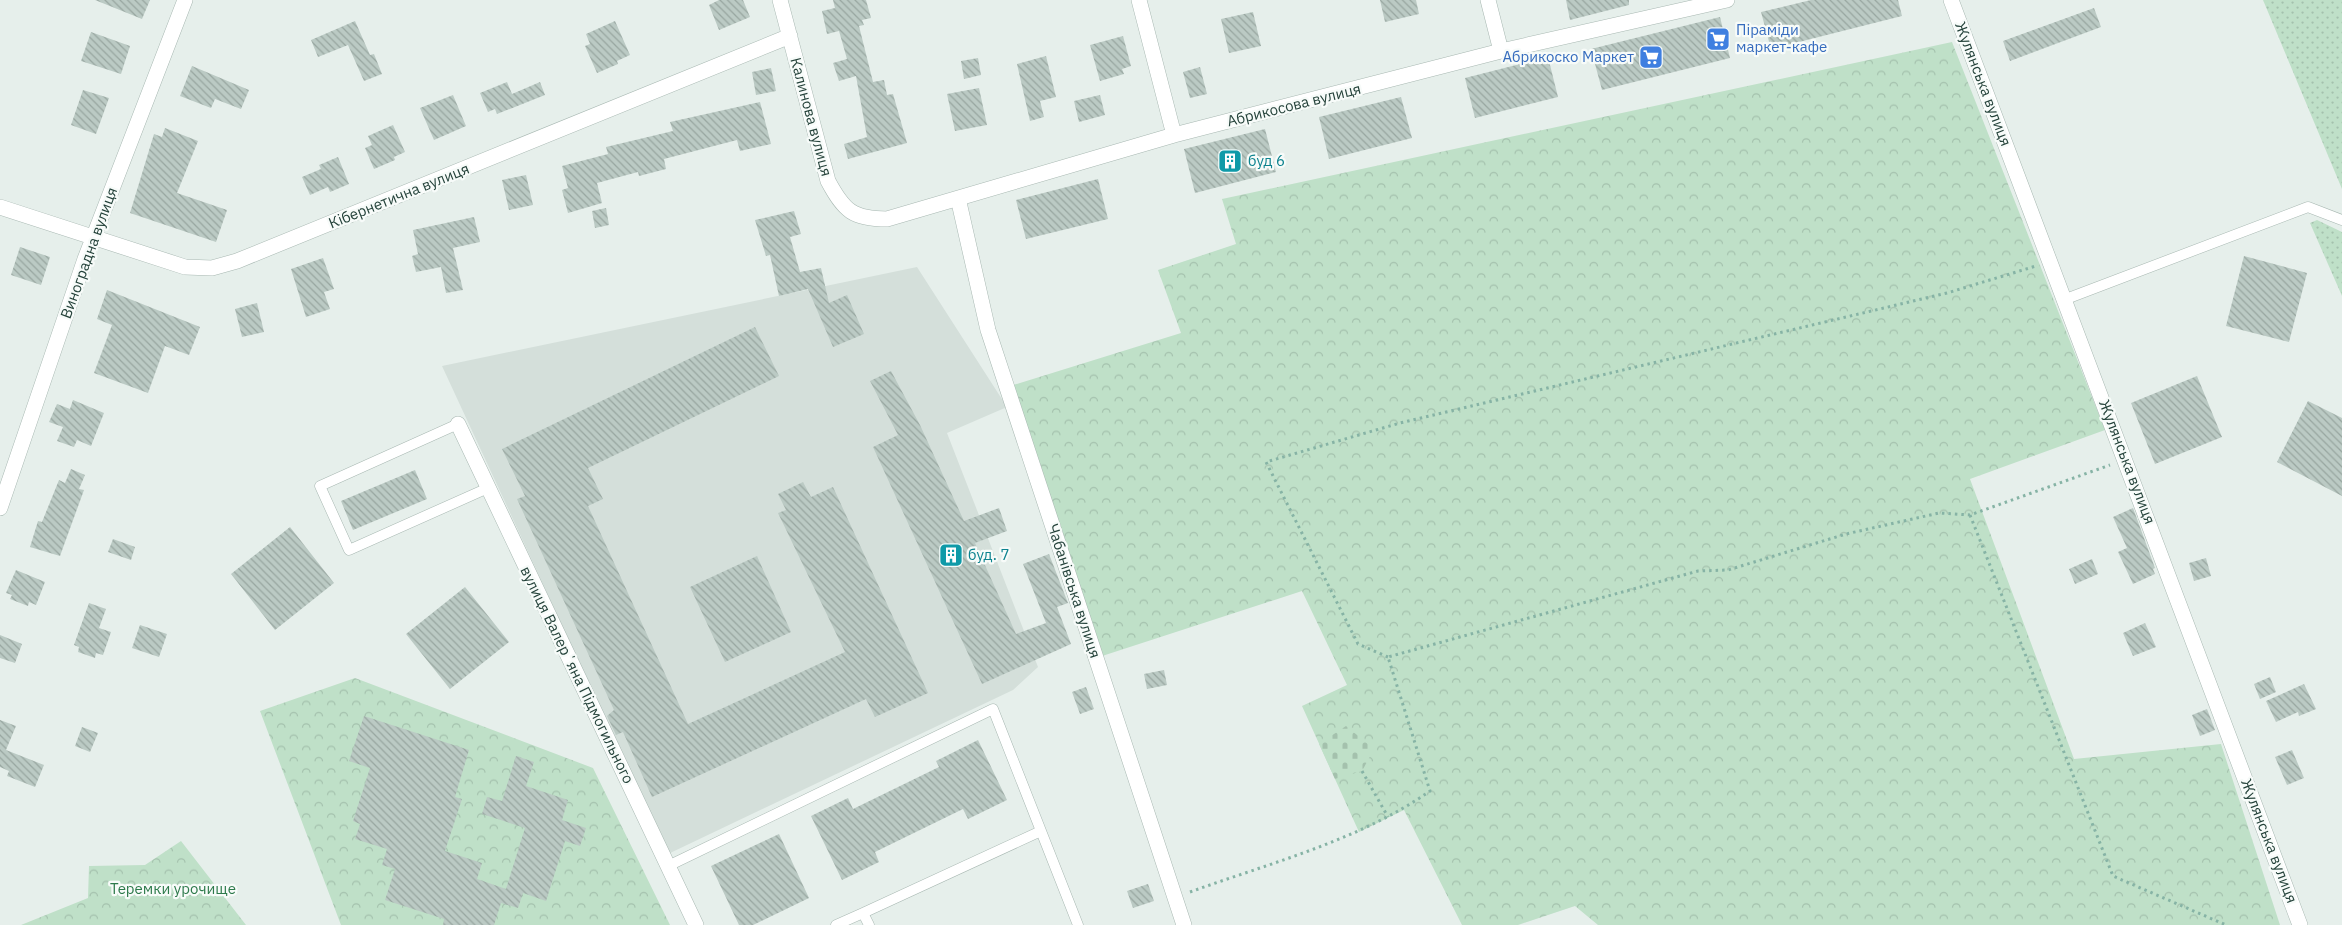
<svg xmlns="http://www.w3.org/2000/svg" width="2342" height="925" viewBox="0 0 2342 925" font-family="'IBM Plex Sans',sans-serif">
<style>
.built{fill:#d4dfda}
.grass{fill:url(#grass-dots)}
.forest{fill:url(#forest-crowns)}
.cemetery{fill:url(#cemetery-stones)}
.building{fill:url(#building-back-hatch)}
.lines{fill:none;stroke-linecap:round;stroke-linejoin:round}
.lane-casing{stroke:#a8b8b2;stroke-width:11}
.street-casing{stroke:#a8b8b2;stroke-width:16}
.path{stroke:#86b3a5;stroke-width:3;stroke-dasharray:2.5 4;stroke-linecap:butt}
.lane{stroke:#fff;stroke-width:10}
.street{stroke:#fff;stroke-width:15}
.labels{text-anchor:middle;stroke-width:4.5;stroke-linejoin:round;paint-order:stroke}
.shop-label{font-size:15px;fill:#366cbe;stroke:#f7fbf9;text-anchor:start}
.street-label{font-size:15px;fill:#24423a;stroke:#f7fbf9}
.culture-label{font-size:15px;fill:#0d838f;stroke:#f7fbf9;text-anchor:start}
.park-label{font-size:15px;fill:#2d7a4b;stroke:#f7fbf9}
</style>
<defs>
<pattern id="grass-dots" width="8" height="8" patternUnits="userSpaceOnUse" patternTransform="scale(1.25)"><rect width="8" height="8" fill="#bfe0c8"/><path d="M2 2h.1M6 6h.1" fill="none" stroke="#a4c1ad" stroke-width="1.8" stroke-linecap="round"/></pattern>
<pattern id="forest-crowns" width="20" height="18" patternUnits="userSpaceOnUse" patternTransform="scale(1.25)"><rect width="20" height="18" fill="#bfe0c8"/><path d="M2 6a3 3 0 1 1 6 0M12 15a3 3 0 1 1 6 0" fill="none" stroke="#a4c1ad"/></pattern>
<pattern id="cemetery-stones" width="16" height="16" patternUnits="userSpaceOnUse" patternTransform="scale(1.25)"><rect width="16" height="16" fill="#bfe0c8"/><path d="M2 7V4a2 2 0 0 1 4 0v3zM10 15v-3a2 2 0 0 1 4 0v3z" fill="#a4c1ad"/></pattern>
<pattern id="building-back-hatch" width="6" height="6" patternUnits="userSpaceOnUse" patternTransform="scale(1.25)"><rect width="6" height="6" fill="#bbcac4"/><path d="M-1 5l2 2M0 0l6 6M5-1l2 2" fill="none" stroke="#98a6a0"/></pattern>
</defs>
<rect width="100%" height="100%" fill="#e6efeb"/>
<path class="built" d="M917 267 1007 407 947 433 1038 667 1013 690 668 854 442 366Z"/>
<path class="grass" d="M2263 0H2342V189Z
M2317 220 2342 232V296L2310 223Z"/>
<path class="forest" d="M1952 42 2105 430 1970 479 2074 759 2221 744 2280 925H1598L1575 906 1518 925H1462L1404 810 1359 832 1302 706 1347 685 1302 591 1096 658 1007 387 1181 333 1158 270 1236 244 1222 199Z
M355 678 593 768 670 925H341L260 711Z
M181 841 246 925H21L88 898 89 866 145 865Z"/>
<path class="cemetery" d="M1346 726 1374 749 1362 771 1335 779 1319 744Z"/>
<path class="building" d="M95 0H150L142 19Z
M719 0H743L750 17 719 30 709 5Z
M833 0H866L871 18 862 20 864 25 859 26 873 82 884 80 887 95 893 94 907 143 848 159 844 144 867 137 856 76 839 81 833 63 847 59 839 31 827 34 822 11 835 8Z
M1380 0H1416L1419 14 1385 22Z
M1566 0H1629V5L1570 20Z
M1811 0H1898L1902 16 1771 49 1761 12Z
M2094 8 2101 27 2010 61 2003 41Z
M1253 12 1261 46 1229 53 1221 19Z
M1720 17 1730 58 1602 90 1591 49Z
M355 21 370 55 374 54 382 74 364 81 348 45 318 57 311 40Z
M615 21 630 55 617 61 618 64 597 73 585 46 590 44 586 34Z
M91 32 130 46 121 74 81 61Z
M1123 36 1131 66 1122 69 1124 74 1100 81 1090 45Z
M1046 56 1056 97 1040 101 1044 117 1030 121 1017 64Z
M1548 57 1558 97 1475 118 1465 78Z
M978 58 981 75 964 79 961 61Z
M192 66 249 90 241 109 215 99 211 108 180 96Z
M1200 67 1207 94 1190 98 1183 72Z
M771 68 776 91 756 95 752 72Z
M507 82 512 94 540 82 545 95 497 114 495 109 488 112 480 93Z
M979 88 987 125 955 131 947 94Z
M83 90 109 98 96 134 71 125Z
M453 95 466 126 434 140 420 108Z
M1100 95 1105 115 1079 122 1074 101Z
M1401 97 1412 138 1329 159 1319 117Z
M760 102 771 144 740 151 737 140 664 159 666 169 639 176 638 172 597 183 602 203 568 213 562 190 568 188 562 166 608 154 606 147 673 131 670 122Z
M393 125 405 152 394 157 395 160 374 169 365 148 372 145 368 136Z
M165 128 198 141 177 193 227 210 216 242 130 213 154 134 162 137Z
M1265 129 1276 172 1195 193 1184 149Z
M338 157 349 184 330 192 328 187 310 195 302 177 321 169 319 165Z
M526 175 533 205 509 210 502 180Z
M1098 179 1108 219 1026 239 1016 200Z
M606 208 609 225 595 228 592 211Z
M794 211 801 234 790 237 800 272 821 268 829 303 847 295 864 334 833 347 808 289 779 296 770 255 766 256 755 220Z
M474 217 480 242 453 248 463 290 446 293 441 267 416 272 412 256 418 254 413 230Z
M20 247 50 257 41 285 11 275Z
M2244 256 2307 273 2289 342 2226 326Z
M323 258 334 289 324 292 330 309 306 317 291 269Z
M107 290 200 327 189 355 165 346 148 393 94 373 112 325 97 319Z
M257 303 264 332 242 337 235 309Z
M755 327 779 376 588 468 603 499 588 506 688 724 845 652 778 513 786 510 778 494 803 482 811 497 833 487 928 693 875 717 866 699 652 797 623 732 616 735 607 716 614 710 517 499 525 496 502 449Z
M891 371 920 425 964 521 999 508 1007 531 975 543 1016 634 1046 623 1023 564 1049 554 1068 603 1057 607 1071 644 982 684 873 447 898 435 870 381Z
M2197 376 2222 437 2155 464 2131 403Z
M73 400 104 413 91 446 77 440 74 447 57 441 63 427 49 422 57 404 70 409Z
M2308 401 2342 418V496L2277 462Z
M71 469 85 475 79 489 84 490 60 556 30 547 38 521 42 522 59 480 65 483Z
M415 470 427 499 353 530 341 501Z
M2133 508 2155 568 2153 569 2155 574 2133 584 2118 552 2127 548 2113 517Z
M290 527 334 583 275 630 231 574Z
M113 539 135 547 131 560 108 552Z
M757 556 791 632 725 662 690 587Z
M2206 558 2211 576 2194 581 2189 563Z
M2092 559 2098 574 2075 584 2069 569Z
M16 570 45 582 36 605 29 602 28 606 10 599 12 595 6 593Z
M465 587 509 642 450 689 406 634Z
M89 603 106 609 99 628 111 632 103 655 96 653 95 658 78 652 79 647 74 645Z
M2145 623 2156 647 2133 656 2123 633Z
M140 625 167 634 159 657 132 648Z
M0 635 22 644 15 663 0 658Z
M1164 670 1167 685 1147 689 1144 674Z
M2270 677 2276 692 2260 699 2254 684Z
M2304 684 2316 709 2299 716 2298 712 2276 722 2266 701Z
M1086 687 1094 709 1080 714 1072 692Z
M2207 709 2215 730 2200 736 2192 715Z
M364 716 469 750 455 797 462 799 445 851 482 863 477 879 506 889 525 828 482 814 487 797 502 801 516 756 534 762 526 786 568 800 562 820 586 828 580 846 565 841 546 901 523 893 518 908 501 903 494 925H443L444 919 385 900 395 869 382 865 387 849 355 839 360 824 353 821 370 768 349 761Z
M0 720 16 726 6 750 44 765 35 787 7 776 9 771 0 767Z
M82 727 98 733 90 752 75 746Z
M978 740 1007 800 968 819 963 809 875 852 879 862 842 880 811 816 848 798 853 809 939 767 936 761Z
M2292 750 2304 778 2287 785 2275 757Z
M779 834 809 898 753 925H739L711 866Z
M1148 884 1154 901 1133 908 1127 891Z"/>
<g class="lines">
<g class="lane-casing">
<path id="lane" d="M2066 299 2308 207 2342 220
M458 424 320 486 349 550 488 488
M668 866 993 709 1078 925
M863 913 1041 831
M836 925 863 913 869 925"/>
</g>
<g class="street-casing">
<path id="street" d="M780 0 828 181C844 211 853 219 887 219L1174 135 1501 51 1727 0
M1139 0 1174 135
M1488 0 1501 51
M1951 0 2300 925
M958 198 988 330 1184 925
M0 207 185 267 212 268 237 261 790 36
M458 424 696 925
M0 508 85 259 185 0"/>
</g>
<path class="path" d="M1970 515 2113 876 2226 925
M1388 657 1358 644 1266 462 1400 423 1947 293 2036 266
M1362 771 1388 817
M1190 892C1270 863 1360 840 1430 791L1388 657 1698 571 1728 570 1846 534 1939 513 1970 515 2110 465"/>
<use href="#lane" class="lane"/>
<use href="#street" class="street"/>
</g>
<defs>
<g id="supermarket-square" transform="scale(1.25)"><rect x="-9" y="-9" width="18" height="18" rx="4" fill="#3f7fe0" stroke="#f7fbf9"/><path d="M-6-5.5h2.5l.6 2H6L4.5 2H-2.5L-4.4-4H-6ZM-1.5 3.2a1.3 1.3 0 1 0 .1 0ZM3 3.2a1.3 1.3 0 1 0 .1 0Z" fill="#fff"/></g>
<g id="building-square" transform="scale(1.25)"><rect x="-9" y="-9" width="18" height="18" rx="4" fill="#0f9aa8" stroke="#f7fbf9"/><path d="M-4-6H4V6H1V3H-1V6H-4ZM-2.5-4.3h1.7v1.8h-1.7ZM.8-4.3h1.7v1.8H.8ZM-2.5-1h1.7V.8h-1.7ZM.8-1h1.7V.8H.8Z" fill="#fff"/></g>
</defs>
<g fill-rule="evenodd">
<use href="#supermarket-square" x="1718" y="39"/>
<use href="#supermarket-square" x="1651" y="57"/>
<use href="#building-square" x="1230" y="161"/>
<use href="#building-square" x="951" y="555"/>
</g>
<g class="labels">
<g class="shop-label">
<text x="1736" y="35">Піраміди<tspan x="1736" dy="17">маркет-кафе</tspan></text>
<text x="1634" y="62" text-anchor="end">Абрикоско Маркет</text>
</g>
<g class="street-label">
<text transform="translate(1983 84) rotate(69)" y="5">Жулянська вулиця</text>
<text transform="translate(1294 105) rotate(-14)" y="5">Абрикосова вулиця</text>
<text transform="translate(811 117) rotate(75)" y="5">Калинова вулиця</text>
<text transform="translate(399 196) rotate(-22)" y="5">Кібернетична вулиця</text>
<text transform="translate(89 253) rotate(-70)" y="5">Виноградна вулиця</text>
<text transform="translate(2127 462) rotate(69)" y="5">Жулянська вулиця</text>
<text transform="translate(1074 591) rotate(72)" y="5">Чабанівська вулиця</text>
<text transform="translate(577 675) rotate(64)" y="5">вулиця Валерʼяна Підмогильного</text>
<text transform="translate(2269 841) rotate(69)" y="5">Жулянська вулиця</text>
</g>
<g class="culture-label">
<text x="1248" y="166">буд 6</text>
<text x="968" y="560">буд. 7</text>
</g>
<g class="park-label">
<text x="173" y="894">Теремки урочище</text>
</g>
</g>
</svg>
